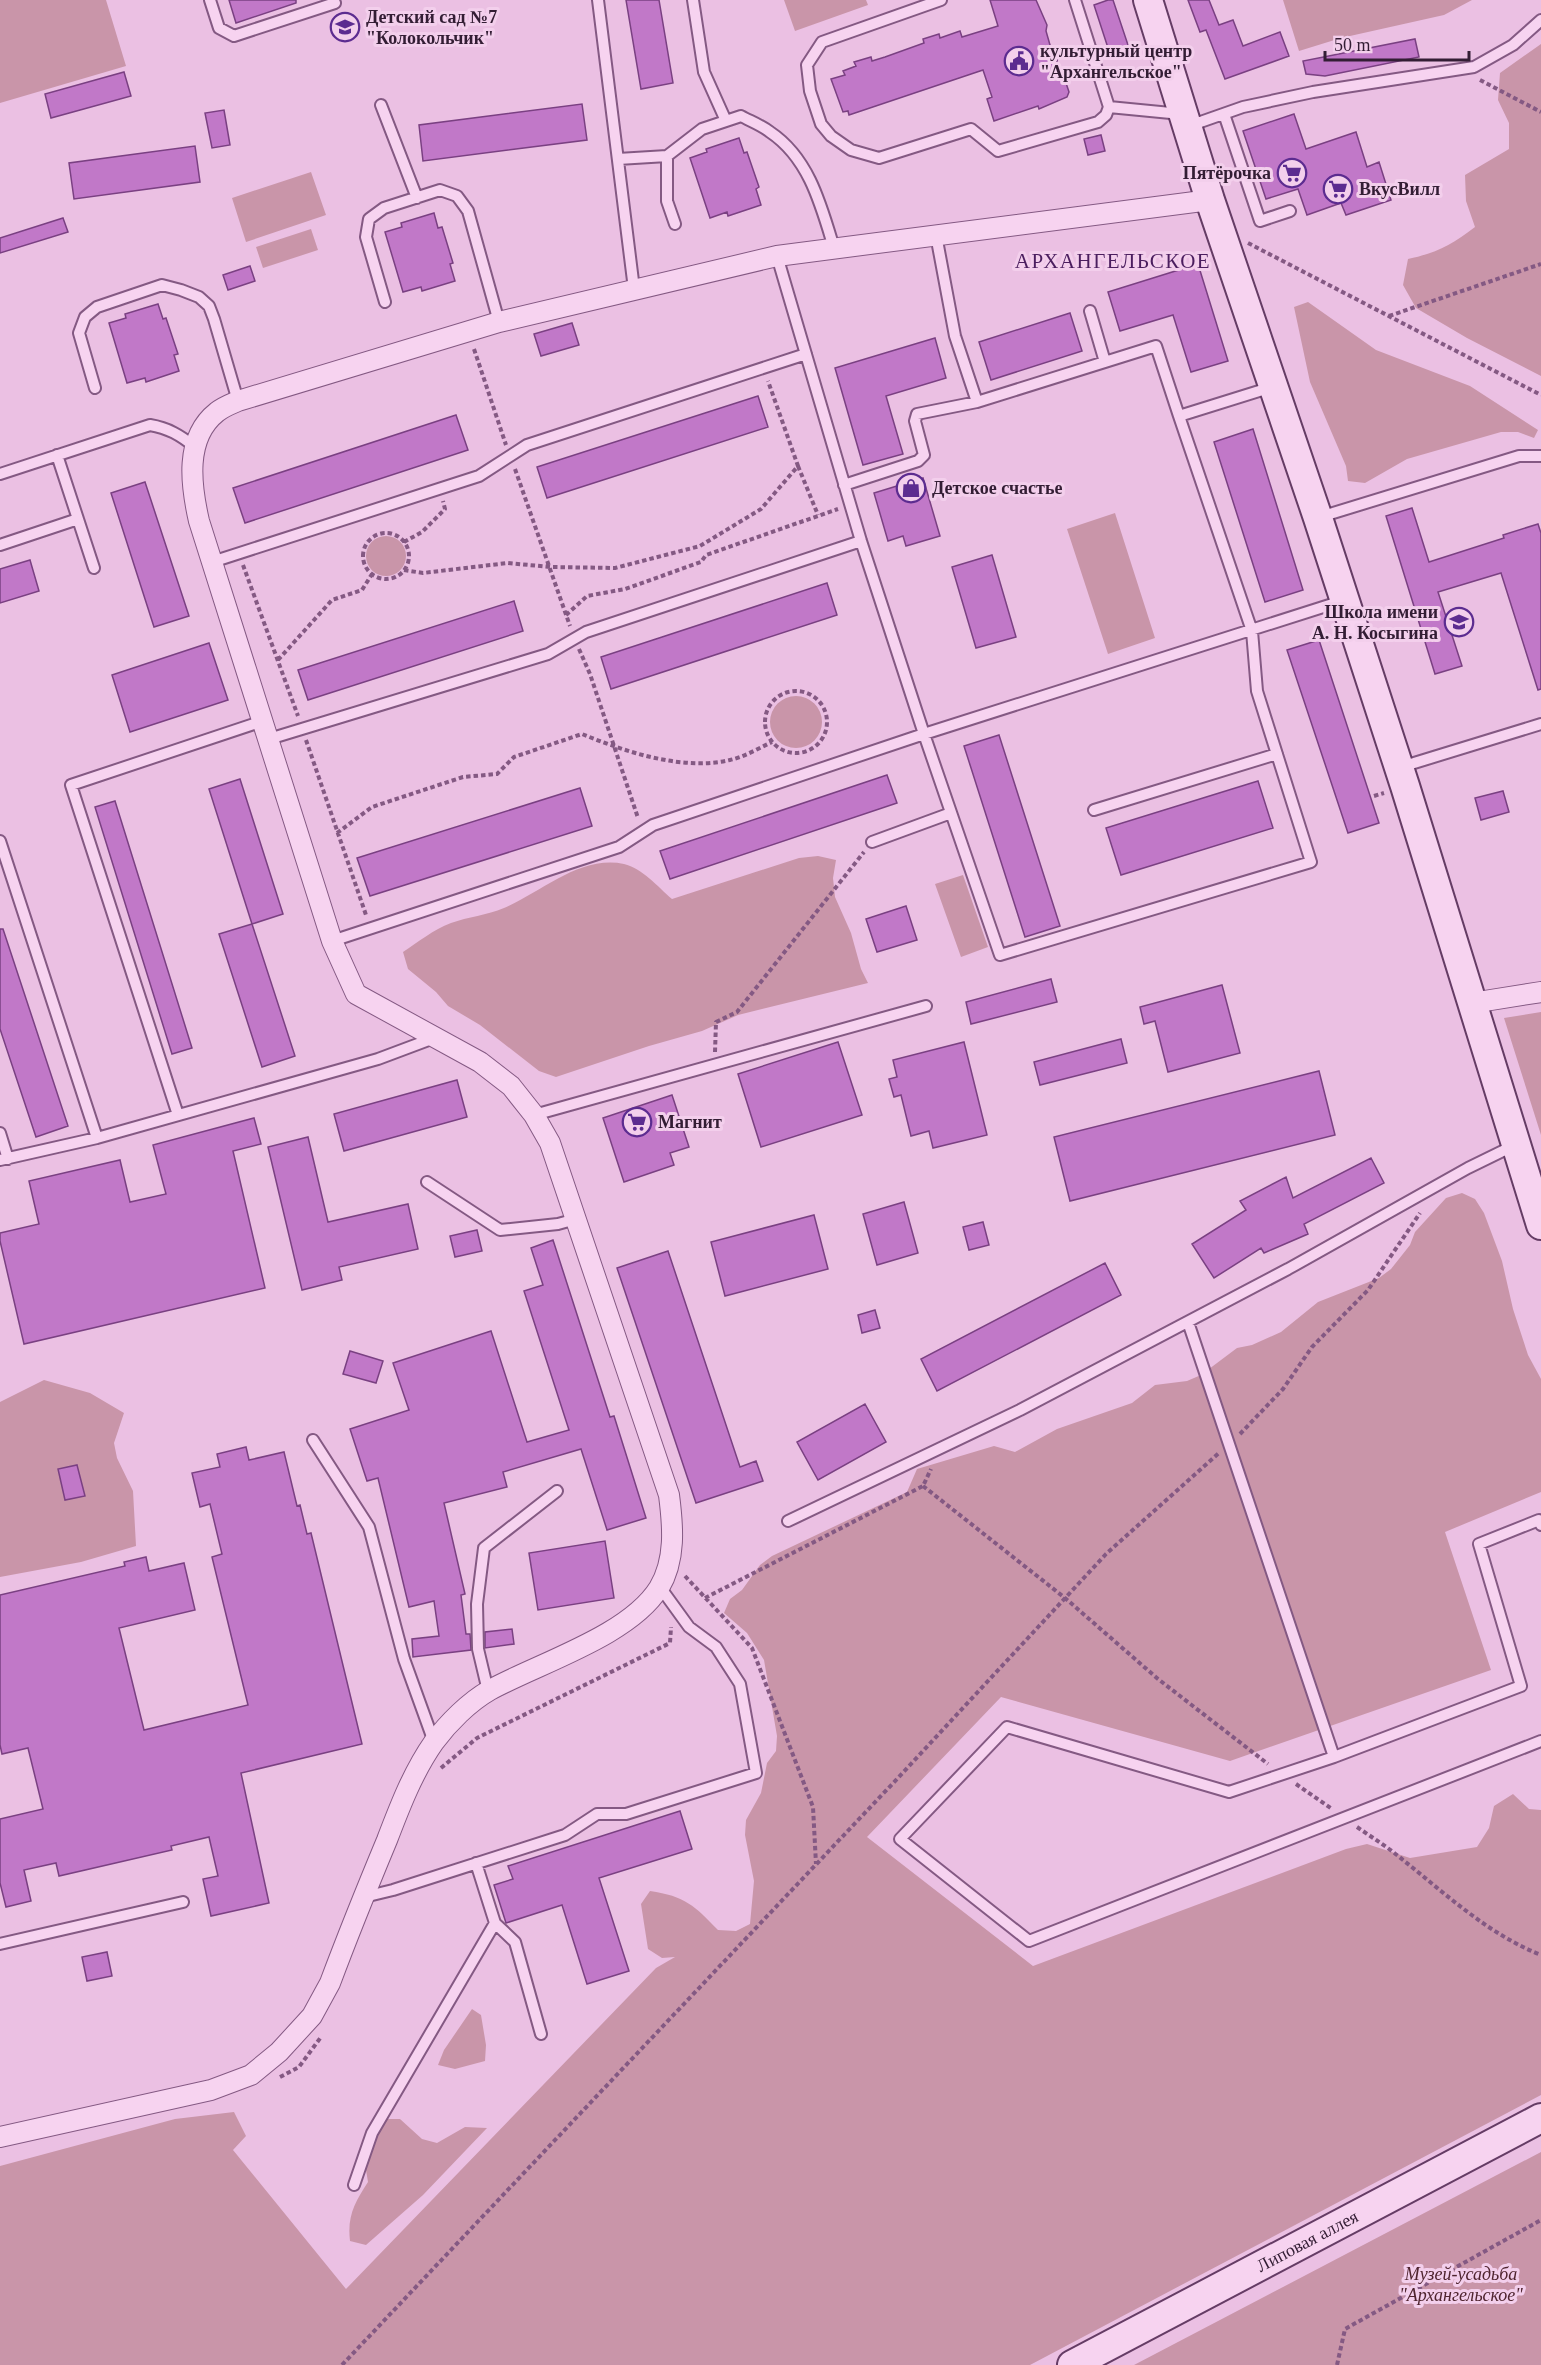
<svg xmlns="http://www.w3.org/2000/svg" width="1541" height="2365" viewBox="0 0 1541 2365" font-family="Georgia,serif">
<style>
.green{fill:#c995a9}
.building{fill:#c178c8;stroke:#7a4082;stroke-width:1.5}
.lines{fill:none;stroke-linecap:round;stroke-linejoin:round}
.lane-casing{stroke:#845983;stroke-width:14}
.street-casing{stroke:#845983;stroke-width:22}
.secondary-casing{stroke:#653c65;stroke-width:32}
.path{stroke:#845983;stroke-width:4;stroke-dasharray:4.5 3;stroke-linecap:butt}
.lane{stroke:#f7d3f0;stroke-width:10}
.street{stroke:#f7d3f0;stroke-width:20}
.secondary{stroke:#f7d3f0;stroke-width:28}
.labels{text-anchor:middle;stroke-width:6;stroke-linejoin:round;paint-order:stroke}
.poi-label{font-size:18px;font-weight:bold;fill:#331d34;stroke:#f3cfec;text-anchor:start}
.street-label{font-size:18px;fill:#331d34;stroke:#f3cfec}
.park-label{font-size:18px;font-style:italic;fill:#4f242f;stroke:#f3cfec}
.quarter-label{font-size:21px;letter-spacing:1.5px;fill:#4b1e5f;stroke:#f3cfec}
</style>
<rect width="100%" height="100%" fill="#ebc0e3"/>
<path class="green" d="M0 0H106L126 66 0 103Z
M784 0H866L868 5 795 31Z
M1283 0H1472L1444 15 1341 38 1299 51Z
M1541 44V376L1467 338 1416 308 1403 285 1408 259C1436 253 1452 245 1475 227L1466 201 1465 175 1509 149V123L1498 100 1500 73Z
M311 172 326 215 246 242 232 198Z
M311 229 318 250 263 268 256 247Z
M1308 302 1376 350 1470 386 1538 430 1534 438 1518 432H1501L1407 459 1365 483 1348 481 1346 466 1310 382 1294 307Z
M1115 513 1155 638 1108 654 1067 529Z
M366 556a20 20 0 1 1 40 0a20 20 0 1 1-40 0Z
M770 722a26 26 0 1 1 52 0a26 26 0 1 1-52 0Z
M818 856 836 860 833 878 835 897 851 933 861 969 868 983 738 1015 702 1031 649 1046 556 1077 539 1071 480 1025 448 1006 436 992 408 969 403 952C418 942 433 930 451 923 468 917 487 915 504 908 542 892 580 855 624 864 642 868 658 887 672 899L799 858Z
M963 875 988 947 961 957 935 884Z
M1541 1012V1135L1504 1018Z
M1462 1193 1475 1199 1484 1213 1502 1261 1513 1309 1528 1355 1541 1379V1492L1445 1532 1491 1670 1230 1761 1001 1697 867 1837 1033 1966 1346 1849 1367 1844 1410 1858 1477 1847 1489 1828 1494 1806 1513 1794 1529 1809 1541 1810V2095L1030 2365H0V2166L175 2119 234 2112 246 2136 233 2150 346 2289 656 1968 675 1957 662 1958 648 1949 641 1904 650 1891C685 1896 695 1906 718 1930L736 1931 750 1924 754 1881 745 1835 746 1820 761 1793 767 1763 776 1751 777 1736 764 1660 747 1633 724 1613 730 1599 742 1590 760 1565 772 1556 907 1492 917 1469 994 1446 1015 1452 1057 1429 1132 1403 1155 1385 1187 1381 1201 1375 1237 1348 1252 1345 1281 1332 1318 1302 1379 1278 1391 1269 1410 1245 1415 1232 1446 1198Z
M44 1380 90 1393 124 1413 114 1443 117 1458 133 1491 136 1546 81 1562 0 1577V1402Z
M472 2009 481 2015 486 2045 485 2061 455 2069 438 2065 444 2050Z
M384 2119H400L422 2139 437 2143 465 2127 487 2128 423 2195 366 2245 350 2241C347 2216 355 2202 368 2182L365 2164Z
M1541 2152V2365H1134Z"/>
<path class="building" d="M229 0H296V3L236 23Z
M626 0H659L673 83 641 89Z
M990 0H1036L1047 25 1046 31 1050 45 1055 49 1058 58 1056 64 1061 79 1066 83 1069 92 1067 97 1039 109 1038 106 994 121 987 99 992 97 983 70 849 115 848 111 843 112 831 79 845 75 843 71 856 66 854 62 871 57 872 61 885 57 924 43 923 39 939 34 940 38 960 31 962 37 998 26Z
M1108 0H1113L1129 48 1110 54 1094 5Z
M1188 0H1209L1219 25 1233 20 1243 46 1280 32 1289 56 1225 79 1206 30 1200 32Z
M1415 39 1419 57 1325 76 1306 74 1303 61Z
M124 72 131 96 51 118 45 94Z
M582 104 587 140 423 161 419 125Z
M224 110 230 145 212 148 205 113Z
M1294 114 1306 149 1356 132 1367 167 1379 162 1391 200 1346 215 1341 203 1307 215 1298 189 1266 199 1243 131Z
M1101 135 1105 151 1088 155 1084 139Z
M739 138 744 153 747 152 759 187 756 189 761 205 728 216 727 212 710 218 690 158 707 152 706 149Z
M195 146 200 182 74 199 69 163Z
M434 213 438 228 442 227 453 263 450 264 455 281 422 291 421 287 403 292 385 232 402 227 401 223Z
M63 218 68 232 0 253V238Z
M1198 264 1228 361 1191 372 1173 315 1120 331 1108 292Z
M250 266 255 281 228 290 223 275Z
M158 304 163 319 166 318 178 354 174 355 179 371 146 382 145 378 127 383 109 323 126 318 125 314Z
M1070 313 1082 351 991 380 979 342Z
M572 323 579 345 541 356 534 334Z
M935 338 946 378 886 396 903 454 863 465 835 368Z
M758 396 768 427 547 498 537 467Z
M456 415 468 450 245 523 233 488Z
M1253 429 1303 590 1265 602 1214 442Z
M923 478 940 536 906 546 903 536 888 541 874 493Z
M145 482 189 616 154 627 111 493Z
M1412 508 1429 562 1504 538 1503 535 1538 524 1541 533V689L1538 690 1501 573 1438 592 1462 666 1435 674 1386 516Z
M992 555 1016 637 976 648 952 567Z
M30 560 39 591 0 603V569Z
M827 583 837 615 611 689 601 657Z
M514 601 523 631 308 700 298 670Z
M1319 640 1379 823 1348 833 1287 650Z
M209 643 228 700 130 732 112 675Z
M999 735 1060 926 1025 937 964 746Z
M887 775 897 803 670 879 660 851Z
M240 779 283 914 252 924 209 789Z
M1258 781 1273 828 1121 875 1106 828Z
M580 788 592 826 370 896 357 858Z
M1503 791 1509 812 1481 820 1475 798Z
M115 801 192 1048 172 1054 95 807Z
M906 906 917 940 877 952 866 919Z
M252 924 295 1056 262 1067 219 934Z
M0 929H3L68 1126 36 1137 0 1029Z
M1051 979 1057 1002 971 1024 966 1002Z
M1222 985 1240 1053 1168 1072 1155 1021 1144 1024 1140 1007Z
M1121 1039 1127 1063 1040 1085 1034 1062Z
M838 1042 862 1115 761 1147 738 1074Z
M964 1042 987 1135 933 1148 929 1131 911 1136 901 1095 894 1097 889 1079 897 1077 893 1060Z
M1319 1071 1335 1135 1070 1201 1054 1137Z
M457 1080 467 1117 344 1151 334 1114Z
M672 1095 689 1147 670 1153 674 1165 624 1182 603 1118Z
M254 1118 261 1144 233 1151 265 1288 24 1344 0 1241V1233L39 1224 29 1181 120 1160 130 1202 166 1194 153 1145Z
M308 1137 328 1222 408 1204 418 1249 339 1267 342 1280 302 1290 268 1147Z
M1371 1158 1384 1183 1304 1224 1308 1234 1264 1253 1261 1248 1214 1278 1192 1244 1246 1210 1240 1201 1286 1177 1293 1198Z
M904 1202 918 1253 877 1265 863 1214Z
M814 1215 828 1269 725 1296 711 1242Z
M983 1222 989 1245 969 1250 963 1227Z
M477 1230 482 1251 455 1257 450 1236Z
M553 1240 610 1417 614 1416 646 1518 607 1530 581 1449 503 1472 507 1487 444 1503 465 1594 461 1595 466 1634H470L471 1650 413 1657 412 1639 439 1636 434 1601 409 1607 378 1478 367 1481 350 1429 409 1410 393 1363 491 1331 527 1442 569 1430 524 1291 543 1285 531 1248Z
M668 1251 740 1467 756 1461 763 1481 696 1503 617 1268Z
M1105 1263 1121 1295 937 1391 921 1359Z
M875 1310 880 1328 862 1333 858 1315Z
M350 1351 383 1361 376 1383 343 1374Z
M865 1404 886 1442 818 1480 797 1442Z
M246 1447 249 1460 284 1452 297 1506 300 1505 307 1534 311 1533 362 1744 241 1773 269 1903 211 1916 203 1879 218 1876 209 1837 171 1846 172 1850 59 1876 56 1863 24 1870 31 1901 6 1907 0 1883V1819L43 1809 28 1748 2 1754 0 1745V1595L125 1566 124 1562 146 1557 149 1571 184 1563 195 1610 119 1628 144 1730 248 1705 212 1557 222 1554 210 1504 200 1507 192 1473 220 1467 217 1454Z
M77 1465 85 1496 65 1500 58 1469Z
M605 1541 614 1598 538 1610 529 1553Z
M512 1629 514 1644 485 1648V1632Z
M680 1811 692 1849 599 1878 629 1971 587 1984 562 1905 506 1923 494 1885 513 1879 508 1866Z
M107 1952 112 1976 87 1981 82 1957Z"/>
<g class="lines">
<g class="lane-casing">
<path id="lane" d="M210 0 219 28 234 36 335 3
M598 0 634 289
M693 0 704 72 726 121
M941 0 822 42 807 65 810 91 821 124 831 136 851 150 879 158 971 129 998 151 1098 122 1106 115 1109 107 1075 0
M381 105 417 198
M1109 107 1181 114
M1224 114 1260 221 1290 211
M1189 126 1243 107 1313 92 1474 67 1513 45 1541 20
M667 156V201L675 224
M618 159 667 156 702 129 741 116C750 121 761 125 770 132 809 158 821 205 834 248
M936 235 955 336 977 402
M777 256 861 541 924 734 1000 955 1311 862 1257 691 1252 631 1179 416
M385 302 366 237 369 219 384 208 440 190 457 196 468 211 499 322
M1090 311 1105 362
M95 388 79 333 85 317 97 307 162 285 181 290 199 297 209 306 214 319 238 401
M57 455 94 568
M0 474 150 425C168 428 180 435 195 447
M844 485 918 461 924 455 915 421 917 414 977 402 1156 346 1179 416 1272 387
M1320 517 1519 456H1541
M0 545 78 519
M212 562 479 476 527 445 806 354
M269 739 548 654 586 632 861 541
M1401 767 1541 724
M1094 810 1277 754
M0 841 97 1138
M872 842 951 813
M332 941 619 847 653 825 924 734 1342 601
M178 1115 71 785 263 721
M534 1115 926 1006
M0 1133 8 1159
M0 1160 97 1138 378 1059 434 1038
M427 1182 500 1230 558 1224 576 1219
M1188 1322 1334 1757 1229 1792 1007 1727 900 1839 1029 1941 1541 1741
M313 1440 369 1527 404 1659 434 1742
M788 1521 1020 1410 1288 1269 1468 1168 1515 1145
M488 1691 478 1649 477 1604 484 1548 557 1491
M1334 1757 1521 1686 1479 1544 1539 1520 1541 1525
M364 1897 393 1890 565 1835 597 1814H626L756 1773 740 1684 716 1647 689 1627 660 1587
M495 1923 515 1942 541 2034
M0 1944 183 1902
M354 2185 372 2133 495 1923 476 1863"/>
</g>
<g class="street-casing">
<path id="street" d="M1472 1003 1541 992
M0 2137 211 2090 251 2075 279 2052 312 2016 330 1983C348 1935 367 1888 387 1840 400 1806 413 1772 434 1742 448 1723 469 1702 490 1690 539 1663 629 1636 659 1588 676 1560 673 1526 669 1495L550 1143 534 1115 511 1086 480 1062 356 994 332 941 199 521C191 486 184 438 217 412 223 407 231 404 238 401L499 322 777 256 1210 200"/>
</g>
<g class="secondary-casing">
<g id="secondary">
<path d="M1148 0 1210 200 1318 518 1405 786 1541 1225"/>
<path id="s1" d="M1072 2365 1541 2118"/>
</g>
</g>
<path class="path" d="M1480 80 1541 112
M1248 243 1541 395
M1389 316 1541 264
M474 349 506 445
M798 466 818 515
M515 469 570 626
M363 556a23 23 0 1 1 46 0a23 23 0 1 1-46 0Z
M404 542 422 532 445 509 443 501
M243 565 298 716
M404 570 423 573 508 563 550 567 615 568 700 546 761 509 798 466 768 381
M566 615 587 596 625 589 701 562 706 555 838 509
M579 649 590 674 638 818
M278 660 332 600 362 590 372 574
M765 722a31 31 0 1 1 62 0a31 31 0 1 1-62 0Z
M306 740 366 915
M1374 796 1384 793
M337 833 372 807 463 777 497 774 514 757 582 734C626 752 682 771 730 760 744 757 759 748 772 742
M715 1052 716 1022 737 1012 864 852
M1240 1434 1283 1389 1312 1347 1368 1290 1420 1213
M923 1486 1065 1598 1158 1679 1268 1764
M685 1576 752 1648 813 1807 816 1864
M705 1598 923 1486 931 1469
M441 1768 477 1738 670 1643 671 1627
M1296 1784 1332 1809
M1357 1827C1373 1838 1389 1848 1403 1860 1447 1895 1488 1934 1541 1955
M280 2077 299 2067 321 2037
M342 2365 897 1779 1106 1554 1219 1453
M1337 2365 1345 2329 1541 2220"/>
<use href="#lane" class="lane"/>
<use href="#street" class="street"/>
<use href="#secondary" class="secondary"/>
</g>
<defs>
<g id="school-ring" transform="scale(1.5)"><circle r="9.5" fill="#f3cfec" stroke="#5c2c90" stroke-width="1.5"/><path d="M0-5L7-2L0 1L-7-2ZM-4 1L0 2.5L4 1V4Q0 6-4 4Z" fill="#5c2c90"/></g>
<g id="civic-ring" transform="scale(1.5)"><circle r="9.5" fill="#f3cfec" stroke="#5c2c90" stroke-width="1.5"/><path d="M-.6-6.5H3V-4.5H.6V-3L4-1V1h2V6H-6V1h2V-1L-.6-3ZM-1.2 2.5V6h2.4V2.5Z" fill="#5c2c90"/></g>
<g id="supermarket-ring" transform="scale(1.5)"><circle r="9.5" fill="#f3cfec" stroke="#5c2c90" stroke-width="1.5"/><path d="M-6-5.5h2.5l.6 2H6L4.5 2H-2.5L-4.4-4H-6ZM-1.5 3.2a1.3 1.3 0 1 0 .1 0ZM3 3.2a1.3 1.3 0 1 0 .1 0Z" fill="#5c2c90"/></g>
<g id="shop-ring" transform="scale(1.5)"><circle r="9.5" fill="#f3cfec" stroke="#5c2c90" stroke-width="1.5"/><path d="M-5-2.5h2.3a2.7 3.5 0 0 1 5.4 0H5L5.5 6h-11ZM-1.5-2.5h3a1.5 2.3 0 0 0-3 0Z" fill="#5c2c90"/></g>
</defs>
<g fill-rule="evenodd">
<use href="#school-ring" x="345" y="27"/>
<use href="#civic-ring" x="1019" y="61"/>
<use href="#supermarket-ring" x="1292" y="173"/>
<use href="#supermarket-ring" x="1338" y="189"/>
<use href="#shop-ring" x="911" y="488"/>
<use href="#school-ring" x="1459" y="622"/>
<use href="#supermarket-ring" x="637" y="1122"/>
</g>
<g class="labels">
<g class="poi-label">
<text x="366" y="23">Детский сад №7<tspan x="366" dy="21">"Колокольчик"</tspan></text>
<text x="1040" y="57">культурный центр<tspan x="1040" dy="21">"Архангельское"</tspan></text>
<text x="1271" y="179" text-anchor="end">Пятёрочка</text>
<text x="1359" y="195">ВкусВилл</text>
<text x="932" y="494">Детское счастье</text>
<text x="1438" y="618" text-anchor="end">Школа имени<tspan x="1438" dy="21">А. Н. Косыгина</tspan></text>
<text x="658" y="1128">Магнит</text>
</g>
<g class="street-label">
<text dy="6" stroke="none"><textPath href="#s1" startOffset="266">Липовая аллея</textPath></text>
</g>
<g class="park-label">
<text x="1461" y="2280">Музей-усадьба<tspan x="1461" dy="21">"Архангельское"</tspan></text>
</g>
<g class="quarter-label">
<text x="1113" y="268">АРХАНГЕЛЬСКОЕ</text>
</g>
</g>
<path d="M1325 51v9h144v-9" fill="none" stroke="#331d34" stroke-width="3"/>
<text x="1334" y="51" font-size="18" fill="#331d34" stroke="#f3cfec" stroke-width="4.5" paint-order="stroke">50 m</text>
</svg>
